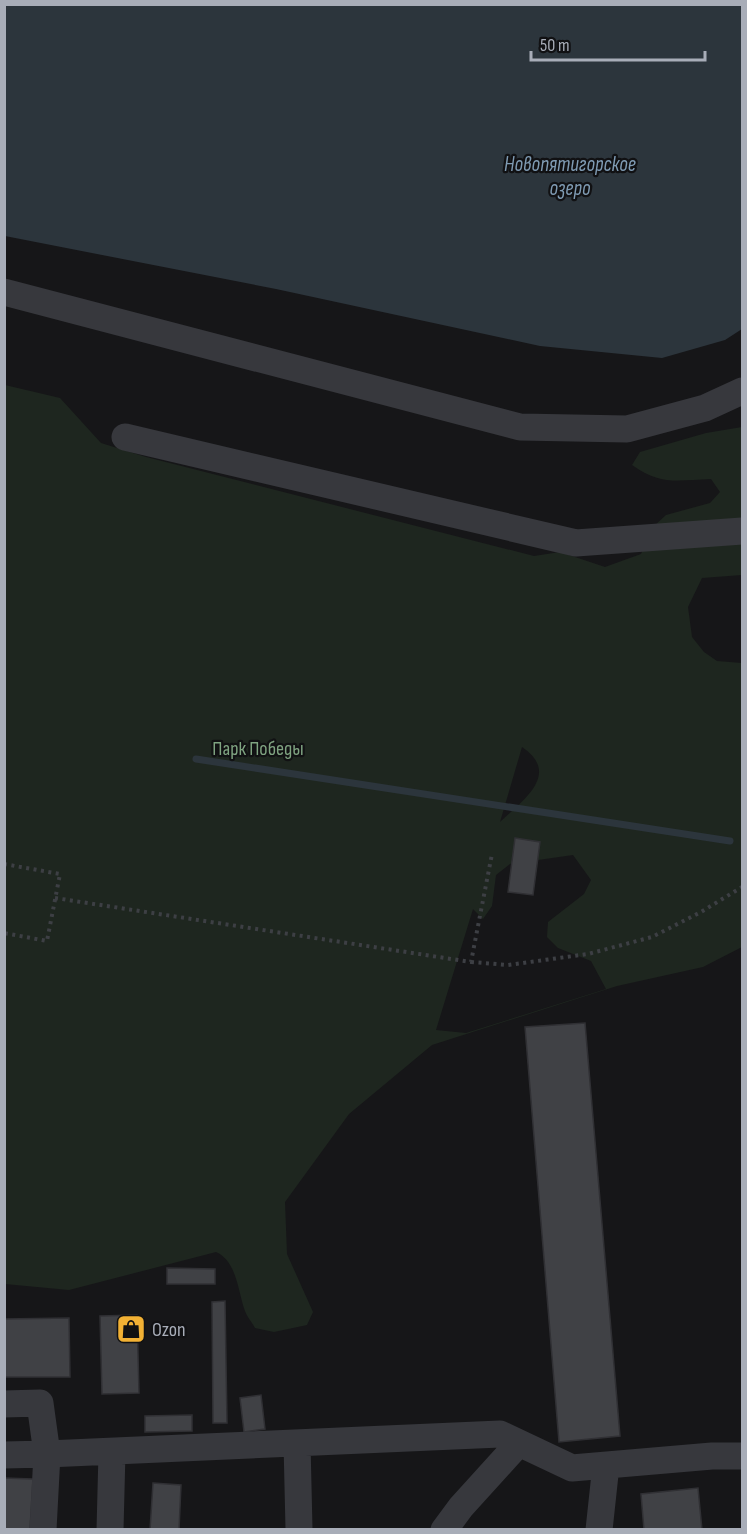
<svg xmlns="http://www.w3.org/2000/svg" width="747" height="1534" viewBox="0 0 747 1534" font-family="'Sofia Sans Condensed',sans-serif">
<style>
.green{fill:#1e261f;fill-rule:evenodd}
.water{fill:#2c353c}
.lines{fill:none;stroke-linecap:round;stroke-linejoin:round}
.stream{stroke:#2c353c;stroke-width:7}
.building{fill:#404145;stroke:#303034;stroke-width:1.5}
.path{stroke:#3d3f44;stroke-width:4;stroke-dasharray:3 4.5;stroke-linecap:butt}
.minor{stroke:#37383d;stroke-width:27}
.labels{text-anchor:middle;stroke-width:4.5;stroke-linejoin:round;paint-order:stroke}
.park-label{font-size:20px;fill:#7fa381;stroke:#111113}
.poi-label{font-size:20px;fill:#a8adb8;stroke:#111113;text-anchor:start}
.water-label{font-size:21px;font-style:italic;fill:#7f9bb3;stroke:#111113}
</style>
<rect width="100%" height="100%" fill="#161618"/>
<path class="green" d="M5 385 60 398 101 443 146 457 534 556 560 552 605 567 641 554 654 526 666 515 710 503 720 492 711 479C678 480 661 486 632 465L640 452 706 433 742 427V575L702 578 688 607 692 637 704 652 717 661 742 663V947L703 967 617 986 432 1045 349 1114 285 1202 287 1254 313 1312 307 1325 274 1332 255 1328C252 1322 247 1317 245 1311 238 1292 237 1261 216 1252L69 1290 5 1284ZM522 747C562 774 522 801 500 822ZM573 855 591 880 584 894 548 922 547 937 558 948 591 961 606 989 466 1033 436 1030 473 909 483 919 492 906 496 875 510 864Z"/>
<path class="water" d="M4 5H742V329L725 340 662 358 540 346 276 289 5 236Z"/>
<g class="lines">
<path class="stream" d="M196 759 730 841"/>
</g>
<path class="building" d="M515 838 540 842 533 895 508 892Z
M585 1023 620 1436 559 1442 525 1027Z
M167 1268 215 1269V1284H167Z
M225 1301 227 1423H213L212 1302Z
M137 1315 139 1393 102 1394 100 1316Z
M69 1318 70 1377H4V1319Z
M261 1395 265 1429 244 1432 240 1398Z
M192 1415V1431L145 1432V1416Z
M4 1478 33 1479 30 1530H4Z
M153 1483 181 1485 179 1530H150Z
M698 1488 702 1530H644L641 1494Z"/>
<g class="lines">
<path class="path" d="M4 864 60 874 47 941 4 933
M55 898 471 962 492 854
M471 962 508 965 588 954 652 937 701 912 742 887"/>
<path class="minor" d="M4 292 520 427 627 429 705 408 742 391
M125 437 576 543 742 531
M4 1404 40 1403 47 1454 500 1434 572 1468 712 1456H742
M297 1443 299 1529
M4 1455 47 1454 43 1530
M110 1530 112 1452
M444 1530 461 1507 519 1443
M599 1530 606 1465"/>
</g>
<defs>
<g id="shop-square" transform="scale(1.5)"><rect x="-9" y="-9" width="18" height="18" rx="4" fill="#f2b134" stroke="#111113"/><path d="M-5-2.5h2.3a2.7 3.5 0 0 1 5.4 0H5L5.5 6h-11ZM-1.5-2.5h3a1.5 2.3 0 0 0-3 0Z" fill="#111"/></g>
</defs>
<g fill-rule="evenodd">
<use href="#shop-square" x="131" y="1329"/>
</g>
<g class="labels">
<g class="park-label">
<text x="258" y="755">Парк Победы</text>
</g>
<g class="poi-label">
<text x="152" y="1336">Ozon</text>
</g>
<g class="water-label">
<text x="570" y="171">Новопятигорское<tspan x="570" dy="24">озеро</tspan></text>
</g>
</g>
<rect width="747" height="1534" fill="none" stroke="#a8adb8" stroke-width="12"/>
<path d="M531 51v9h174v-9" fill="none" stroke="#a8adb8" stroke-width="3"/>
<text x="540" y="51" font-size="18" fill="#a8adb8" stroke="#111113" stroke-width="4.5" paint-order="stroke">50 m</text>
</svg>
